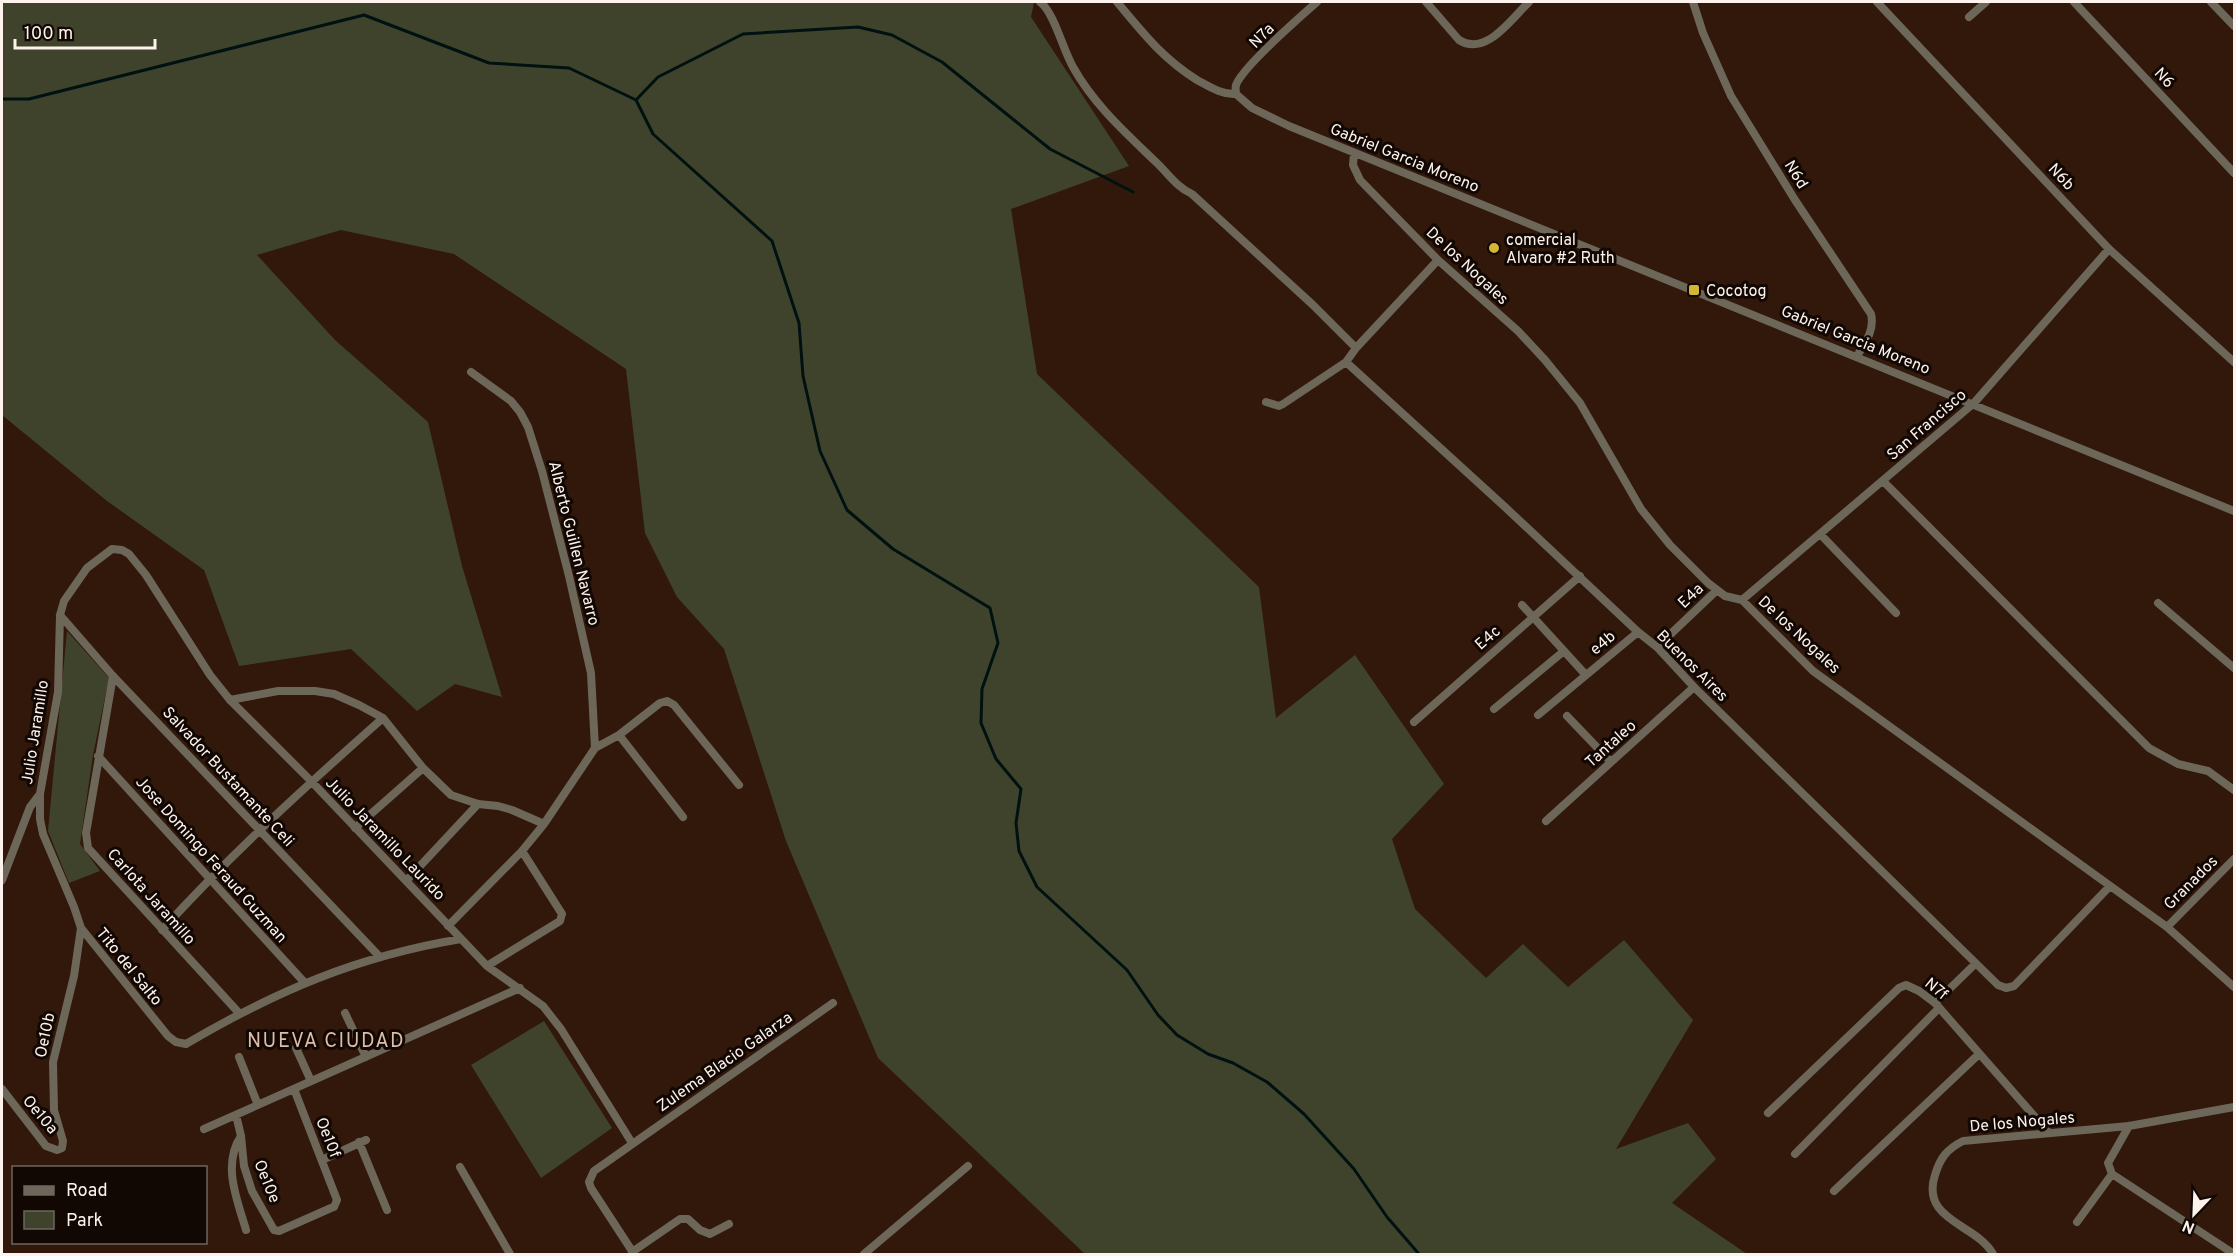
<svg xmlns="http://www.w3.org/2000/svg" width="2236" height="1256" viewBox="0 0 2236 1256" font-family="Overpass,sans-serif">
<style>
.green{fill:#40432c}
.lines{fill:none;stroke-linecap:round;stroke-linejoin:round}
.stream{stroke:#011;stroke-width:3}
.minor{stroke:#6d6759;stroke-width:8}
.poi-dot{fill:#d4b635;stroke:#110703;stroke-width:2}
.labels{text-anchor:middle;stroke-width:6;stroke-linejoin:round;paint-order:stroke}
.street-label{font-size:16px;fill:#fdf2ec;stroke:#110703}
.poi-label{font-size:16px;fill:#fdf2ec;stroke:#110703;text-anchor:start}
.quarter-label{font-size:20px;letter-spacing:1.5px;fill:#dfbcaa;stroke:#110703}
</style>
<rect width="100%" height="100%" fill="#31180a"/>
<path class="green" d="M2 2H1034L1031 17 1129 166 1011 209 1037 374 1259 587 1276 718 1355 655 1444 784 1392 839 1415 909 1486 978 1523 944 1568 987 1624 940 1693 1020 1616 1149 1688 1123 1716 1159 1672 1203 1747 1254H1085L878 1058 786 841 724 649 677 597 645 533 626 369 454 254 341 230 257 255 335 340 428 422 462 566 502 697 455 684 417 711 351 649 239 666 204 570 107 501 2 415Z
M67 631 109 678 93 755 80 844 100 871 69 883 48 831Z
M544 1021 612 1128 541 1178 471 1065Z"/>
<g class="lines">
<path class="stream" d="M2 99H29L364 15 489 63 569 68 636 100 653 134 772 241 799 323 803 376 820 451 847 510 893 549 990 608 998 643 982 689 981 723 996 759 1021 789 1016 823 1019 851 1037 887 1127 970 1158 1015 1177 1035 1208 1054 1233 1063 1267 1082 1304 1114 1354 1169 1387 1217 1419 1254
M636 100 658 77 743 34 858 27 892 35 942 62 1050 149 1133 192"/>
<path class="minor" d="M1040 2C1054 12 1063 50 1073 67 1094 105 1127 134 1158 164 1170 176 1177 187 1192 194L1313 305 1356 348
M1117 2C1143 33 1162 58 1197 80 1210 87 1222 95 1236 94
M1426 2 1459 40C1486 57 1511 19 1529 2
M1693 2 1703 33 1731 96 1795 200 1871 314C1875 330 1865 343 1857 356
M1877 2 2109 249 2234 362
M2074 2 2234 173
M2211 2 2234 26
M1969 17 1986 2
M1236 94 1252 108 1289 126 2234 511
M1236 94C1236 91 1235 89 1236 85 1242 68 1301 16 1317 2
M1354 153 1353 165 1360 180 1438 260 1518 331 1545 360 1580 403 1641 509 1670 545 1708 583 1725 596 1742 600 1813 671 2167 927 2234 987
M1438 260 1356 348 1346 362 1505 507 1638 632 1657 647 1694 687 1998 985 2006 988 2014 986 2110 886
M471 372 511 401 520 412 528 427 542 471 569 576 591 673 595 748
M1266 402 1279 406 1283 404 1346 362
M1883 481 2149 748 2178 764 2208 771 2234 790
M1821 535 1896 613
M1742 600 1974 403 2109 249
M2158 603 2234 668
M1522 605 1585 674
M60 615 113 676 379 956
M1657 647 1717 590
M113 676 86 833 88 848 239 1013
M230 700 278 691H315L334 694 359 705 383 718 423 768 451 795 478 804 498 806 512 810 544 824
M1494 709 1564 651
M1538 715 1638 632
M1567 716 1611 762
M1414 722 1580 576
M619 735 683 817
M98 756 304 982
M40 794V819L43 834 74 907 81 928 168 1036 176 1042 186 1044C276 991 358 956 461 939
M1546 821 1694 687
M355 828 423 768
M2 880 30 807 40 794 58 692 60 615 64 601 87 568 112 549 122 550 129 554 146 575 210 675 230 700 311 781 487 966 543 1006 561 1029 632 1143
M407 880 478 804
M448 926 522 851 544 824 595 748 619 735 660 703 667 701 674 705 739 785
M2167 927 2234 859
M162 930C231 854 306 786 383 718
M487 966 560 921 562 914 522 851
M1935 1003 1975 964
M345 1013 366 1057
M296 1048 311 1081
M239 1057 258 1105
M2 1089 46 1146 57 1150 62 1148 63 1141 54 1110 53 1062 74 976 81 928
M1768 1113 1899 988 1906 985 1919 991 1935 1003 2049 1133
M236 1115 241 1136 244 1166 252 1191 274 1230 279 1231 331 1208 334 1207 337 1200 294 1089
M2129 1126 2108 1163 2112 1174 2234 1254
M204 1129 520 988
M241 1136C222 1165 237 1199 246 1230
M359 1142 387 1210
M1795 1154 1939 1008
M322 1160 366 1140
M460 1167 510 1254
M1834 1191 1979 1054
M2077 1222 2112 1174
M632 1252 680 1219H688L700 1230 710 1234 729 1224
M634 1254 591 1188 589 1182 594 1171 833 1003
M864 1254 968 1166
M1993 1254C1977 1224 1920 1221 1935 1175 1940 1158 1947 1149 1963 1141L2129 1126 2234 1107"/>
</g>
<g class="poi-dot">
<circle cx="1494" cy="248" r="6"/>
<rect x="1688" y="284" width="12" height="12" rx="3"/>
</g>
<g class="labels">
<g class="street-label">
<text transform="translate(1261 35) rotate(-45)" y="6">N7a</text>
<text transform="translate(2165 77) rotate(47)" y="6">N6</text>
<text transform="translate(1405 157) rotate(22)" y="6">Gabriel Garcia Moreno</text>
<text transform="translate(1797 174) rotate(58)" y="6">N6d</text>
<text transform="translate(2062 176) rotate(47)" y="6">N6b</text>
<text transform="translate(1468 265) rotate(43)" y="6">De los Nogales</text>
<text transform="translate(1856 339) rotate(22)" y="6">Gabriel Garcia Moreno</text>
<text transform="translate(1926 424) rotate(-41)" y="6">San Francisco</text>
<text transform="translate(575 543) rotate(76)" y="6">Alberto Guillen Navarro</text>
<text transform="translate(1690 595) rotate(-44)" y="6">E4a</text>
<text transform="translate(1800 634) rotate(43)" y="6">De los Nogales</text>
<text transform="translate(1487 637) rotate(-41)" y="6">E4c</text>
<text transform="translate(1602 642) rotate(-40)" y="6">e4b</text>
<text transform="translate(1693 665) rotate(45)" y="6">Buenos Aires</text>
<text transform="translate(34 732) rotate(-81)" y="6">Julio Jaramillo</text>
<text transform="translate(1610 743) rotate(-42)" y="6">Tantaleo</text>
<text transform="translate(229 776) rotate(47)" y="6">Salvador Bustamante Celi</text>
<text transform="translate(386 838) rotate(46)" y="6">Julio Jaramillo Laurido</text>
<text transform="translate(212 859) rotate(48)" y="6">Jose Domingo Feraud Guzman</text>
<text transform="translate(2190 882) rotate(-45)" y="6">Granados</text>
<text transform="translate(152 896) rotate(48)" y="6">Carlota Jaramillo</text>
<text transform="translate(130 966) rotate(51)" y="6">Tito del Salto</text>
<text transform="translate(1937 988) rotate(39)" y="6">N7f</text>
<text transform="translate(44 1035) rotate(-78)" y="6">Oe10b</text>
<text transform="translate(724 1061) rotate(-35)" y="6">Zulema Blacio Galarza</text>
<text transform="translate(41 1114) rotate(50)" y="6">Oe10a</text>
<text transform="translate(2022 1121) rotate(-5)" y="6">De los Nogales</text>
<text transform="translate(329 1137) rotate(68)" y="6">Oe10f</text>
<text transform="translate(268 1181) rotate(68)" y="6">Oe10e</text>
</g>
<g class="poi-label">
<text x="1506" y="245">comercial<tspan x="1506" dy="18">Alvaro #2 Ruth</tspan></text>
<text x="1706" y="296">Cocotog</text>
</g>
<g class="quarter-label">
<text x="326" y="1047">NUEVA CIUDAD</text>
</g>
</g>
<rect width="2236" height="1256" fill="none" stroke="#fdf2ec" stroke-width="6"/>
<rect x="12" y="1166" width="195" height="78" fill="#110703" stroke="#6f6560" stroke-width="1.5"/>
<rect x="24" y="1186" width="30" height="9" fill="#6d6759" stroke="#6f6560" stroke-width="1.5"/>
<text x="66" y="1196" font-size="18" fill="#fdf2ec">Road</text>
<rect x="24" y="1211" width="30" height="18" fill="#40432c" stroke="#6f6560" stroke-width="1.5"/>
<text x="66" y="1226" font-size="18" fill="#fdf2ec">Park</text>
<g transform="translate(2194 1214) rotate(203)" stroke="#110703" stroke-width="4.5" paint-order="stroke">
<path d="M0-4.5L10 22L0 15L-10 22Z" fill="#fdf2ec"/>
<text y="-9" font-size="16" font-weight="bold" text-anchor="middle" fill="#fdf2ec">N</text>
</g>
<path d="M15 39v9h140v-9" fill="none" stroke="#fdf2ec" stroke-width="3"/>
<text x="24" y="39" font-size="18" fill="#fdf2ec" stroke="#110703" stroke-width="4.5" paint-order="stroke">100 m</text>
</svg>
